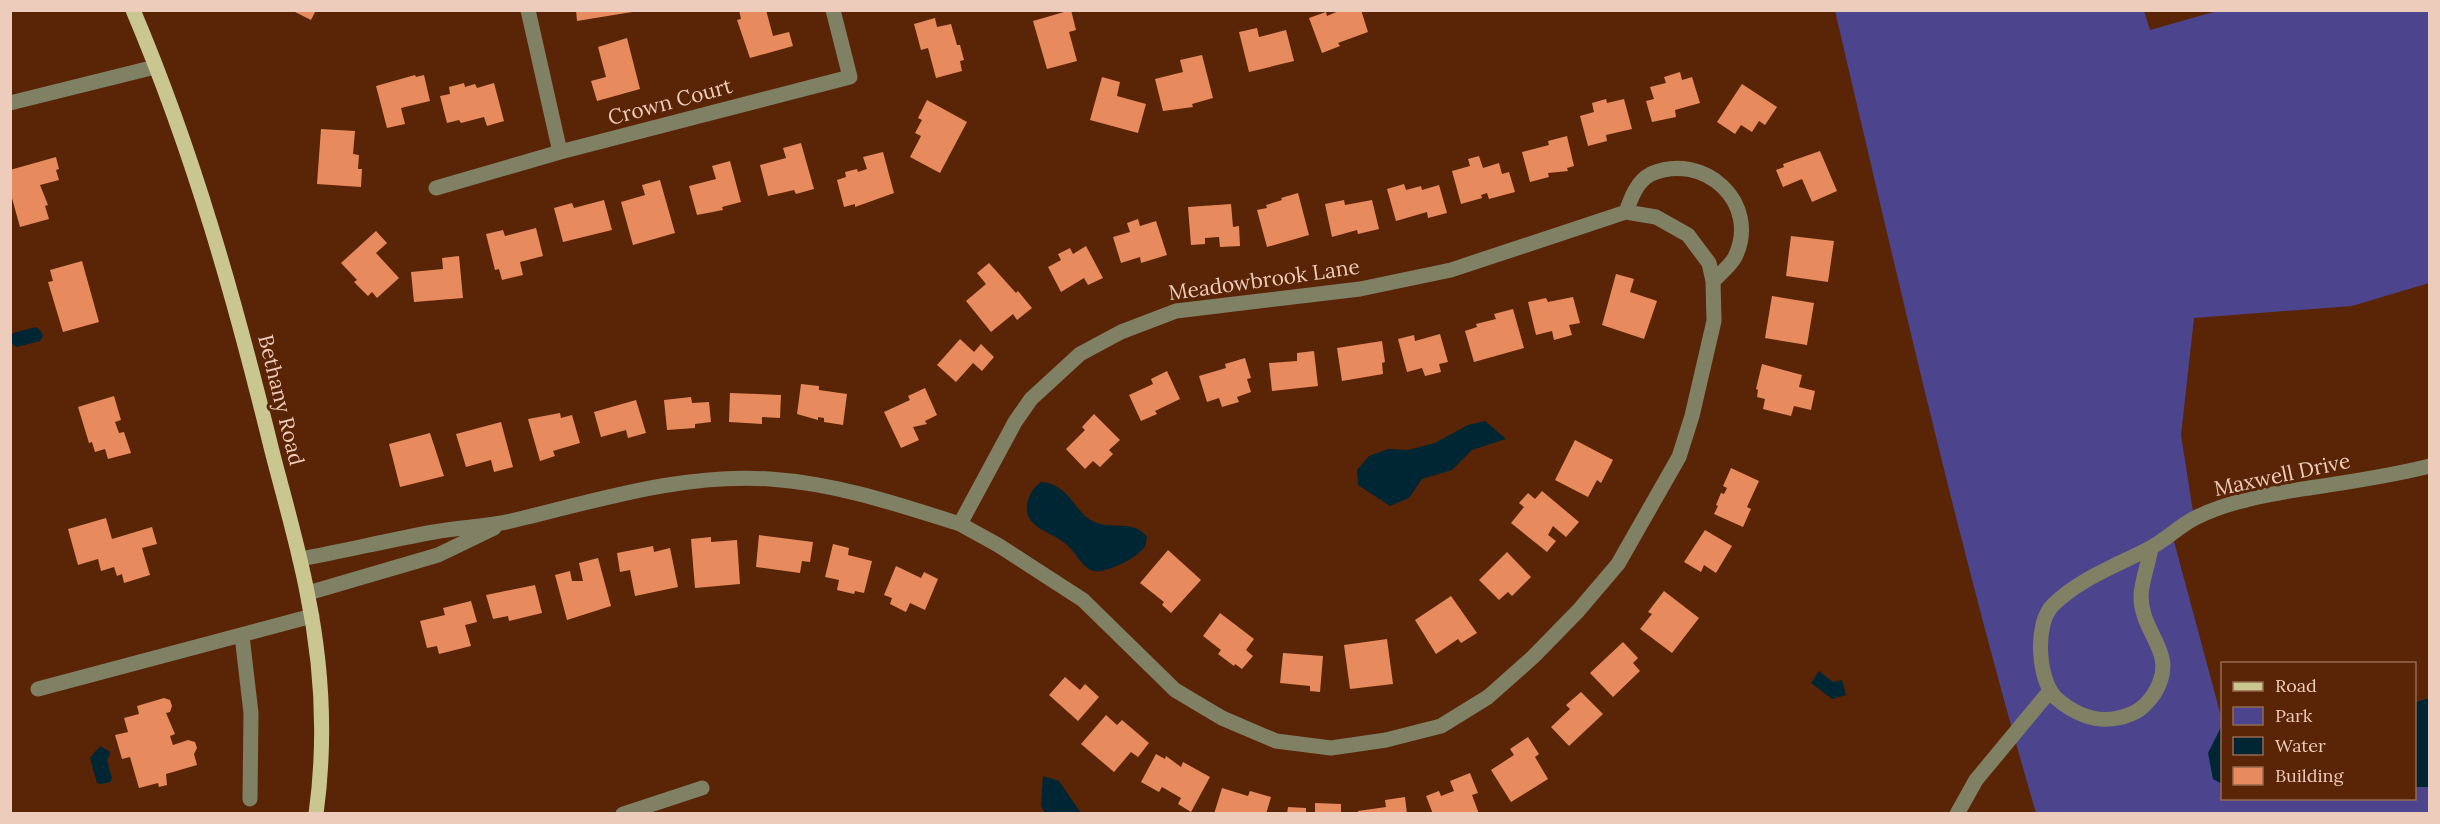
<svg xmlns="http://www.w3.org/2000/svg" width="2440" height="824" viewBox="0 0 2440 824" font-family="Lora,serif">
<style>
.green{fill:#4d448e}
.water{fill:#002634}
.building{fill:#e78b5f}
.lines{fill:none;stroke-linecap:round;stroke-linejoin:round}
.minor{stroke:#808065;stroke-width:15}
.major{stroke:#c9c78f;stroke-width:15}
.labels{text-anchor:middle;stroke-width:6;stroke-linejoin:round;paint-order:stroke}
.street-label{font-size:21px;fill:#edccbc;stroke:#5a2506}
</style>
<rect width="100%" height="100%" fill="#5a2506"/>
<path class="green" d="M1835 11H2144L2150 30 2217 11H2429V283L2352 306 2194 318 2181 435 2194 518 2172 534 2222 720V798H2414L2415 702 2429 698V813H2036C1959 549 1898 279 1835 11Z"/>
<path class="water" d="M36 327 40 330 43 336 40 341 17 347 12 344 11 337 13 333Z
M1485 421 1506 439 1472 450 1452 470 1422 479 1409 498 1390 506 1358 485 1357 470 1369 456 1388 449 1408 450 1435 443 1468 425Z
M1041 482C1074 485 1073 517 1100 524 1118 528 1135 521 1147 537 1147 537 1146 545 1145 546 1140 557 1105 574 1093 571 1081 567 1076 552 1067 545 1052 531 1020 528 1028 500 1031 492 1034 487 1041 482Z
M1819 671 1833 682 1842 680 1846 695 1832 699 1811 683Z
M2429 698V787H2415V702Z
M2222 725V784L2213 779 2208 753Z
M100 746 109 751 110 754 107 760 112 778 111 782 101 784 97 783 90 758Z
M1043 776 1059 781 1081 813H1045L1041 806Z"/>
<path class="building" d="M291 10H316L311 20Z
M576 10H631L632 12 577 21Z
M739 10H766L773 36 789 32 793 46 750 58 737 20 741 19Z
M1071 10 1076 30 1069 32 1077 61 1047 69 1033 21Z
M1341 10H1361L1368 32 1338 43 1340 46 1322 53 1309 18 1326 12 1327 16Z
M935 18 937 27 951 24 957 45H960L964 60 960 61 962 71 936 78 928 48 921 50 914 24Z
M1257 28 1259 37 1286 30 1294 61 1249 72 1239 32Z
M627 38 640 89 597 101 591 81 606 77 598 47Z
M1202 55 1213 98 1192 104 1193 107 1163 111 1155 79 1183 72 1180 60Z
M1680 72 1682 80 1692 77 1700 103 1675 110 1676 117 1652 122 1646 101 1654 99 1650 87 1666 83 1664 77Z
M415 75 416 77 424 75 430 101 401 108 405 124 387 128 376 86Z
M1102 77 1120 82 1117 96 1146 104 1138 133 1090 120Z
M464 83 465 87 475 84 477 88 494 83 504 121 487 126 484 117 461 123 459 120 447 123 440 96 450 94 449 87Z
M1742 84 1777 107 1765 125 1759 121 1752 132 1741 125 1735 134 1717 122Z
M1606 99 1607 103 1624 99 1632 129 1606 135 1607 141 1588 146 1580 116 1594 112 1592 103Z
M927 100 967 122 940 173 910 157 921 136 915 133 922 120 918 118Z
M321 129 355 131 353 154 359 155 358 169H362L361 187 317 184Z
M1567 136 1574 166 1567 168 1568 171 1548 173 1549 177 1530 182 1522 152 1549 145 1548 141Z
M801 143 814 189 796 194 794 190 768 196 760 165 786 158 783 148Z
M1820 151 1837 191 1812 202 1802 179 1783 187 1776 170 1784 167 1783 164Z
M883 152 894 193 855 207V204L844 207 837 180 846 177 845 172 857 169 858 172 867 169 863 157Z
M1479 156 1483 168 1499 163 1502 174 1509 172 1515 192 1489 199 1487 193 1481 195 1482 198 1461 204 1452 171 1470 166 1468 159Z
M56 157 59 169 56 170 59 180 40 185 48 205 45 206 49 219 20 227 10 191V170Z
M730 161 741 202 722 207 723 210 697 215 689 186 716 179 712 166Z
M660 180 675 233 633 245 621 202 645 195 642 185Z
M1404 184 1406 190 1421 186 1422 190 1439 185 1447 213 1428 218 1427 212 1396 221 1387 189Z
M1298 193 1309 235 1267 247 1257 210 1267 208 1266 205 1282 200 1281 198Z
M604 200 612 230 563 242 554 208 572 203 574 208Z
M1344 200 1345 205 1372 200 1379 229 1358 234 1357 230 1332 237 1325 204Z
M1231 204 1233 227 1239 226 1240 246 1220 247 1219 237 1205 238V244L1191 245 1188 207Z
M1138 219 1140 226 1156 221 1167 255 1141 263 1140 257 1121 263 1113 237 1130 232 1127 223Z
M536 228 543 256 520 262 523 275 502 280 499 269 495 270 486 234 503 230 505 236Z
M376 231 387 243 376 253 399 278 377 298 372 292 368 296 354 282 357 280 341 263Z
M1791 236 1834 241 1828 282 1786 276Z
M1086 246 1103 278 1088 285 1084 278 1061 292 1048 267 1061 260 1058 254 1070 248 1073 254Z
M459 256 463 298 414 302 411 272 443 269 442 258Z
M82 261 99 322 63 332 48 282 53 281 50 270Z
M989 263 1016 293 1018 291 1032 308 1017 320 1013 314 991 332 966 301 986 284 977 273Z
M1616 274 1634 279 1630 292 1657 301 1644 339 1602 325Z
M1772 296 1814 303 1807 345 1765 338Z
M1573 297 1580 323 1569 325 1572 335 1554 340 1552 331 1536 335 1528 302 1546 298 1548 302Z
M1513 309 1524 348 1474 362 1465 331 1477 327 1476 324 1496 319 1494 314Z
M1440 334 1448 362 1439 364 1441 372 1425 376 1422 368 1407 372 1398 339 1414 335 1415 341Z
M960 339 974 352 981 344 994 357 982 371 973 363 956 382 937 365Z
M1382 341 1385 362 1382 363 1383 374 1342 381 1337 348Z
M1314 351 1318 386 1272 391 1269 363 1297 361V353Z
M1245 358 1251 378 1247 379 1251 392 1237 397 1239 402 1222 407 1219 398 1207 402 1199 376 1226 368 1225 364Z
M1762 364 1802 375 1799 387 1815 391 1811 410 1794 406 1791 416 1763 409 1765 399 1757 397 1758 390 1756 389Z
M1167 371 1180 399 1155 411 1157 414 1141 421 1129 395 1153 384 1151 379Z
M801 384 819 386V390L847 394 843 425 824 422V418L818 417V420L797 414Z
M925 388 937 415 925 421 927 424 913 427 919 440 901 448 884 412 910 400 908 396Z
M730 393 781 395 780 418 762 417V424L729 422Z
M114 396 121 420 115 422 119 433 124 432 131 453 108 459 105 449 95 452 92 442 89 443 78 407Z
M691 397 692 403 709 402 711 422 695 424V428L667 430 664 400Z
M636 400 646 433 628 438 626 430 601 437 594 412Z
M560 413 561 418 572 415 580 443 553 451 555 456 540 461 528 419Z
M1094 414 1120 440 1109 450 1113 454 1100 467 1093 461 1085 469 1066 449 1085 430 1082 427Z
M501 422 513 467 494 472 491 460 466 467 456 434Z
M430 433 444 476 400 487 389 444Z
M1575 440 1613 460 1601 483 1597 480 1588 497 1555 480Z
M1731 468 1759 481 1747 507 1751 509 1743 527 1714 514 1718 506 1716 505 1721 493 1724 494 1727 488 1723 486Z
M1542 491 1579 522 1566 537 1553 526 1548 535 1556 541 1547 552 1511 523 1524 507 1519 503 1528 493 1535 499Z
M106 518 112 539 152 527 157 544 142 548 150 575 124 583 122 574 117 576 114 567 101 571 98 559 78 565 68 529Z
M1705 530 1732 546 1716 573 1704 565 1701 572 1684 562Z
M759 535 813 542 810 562 802 561 800 573 756 567Z
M711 537V542L737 540 740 584 695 588 691 539Z
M833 544 849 548 848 555 872 561 864 593 855 591 854 594 837 590 839 580 825 577Z
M653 546 654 552 670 548 678 587 635 596 630 570 620 572 617 553Z
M1168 550 1201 580 1171 613 1162 605 1164 602 1140 583Z
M1507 552 1531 577 1512 596 1508 592 1499 600 1479 580Z
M598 558 611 606 567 620 555 575 570 571 572 581H583L579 563Z
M896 566 921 578 924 572 938 579 925 610 910 603 906 612 890 604 892 598 884 595Z
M535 585 542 613 509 621 508 616 493 619 486 595Z
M1664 591 1699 618 1672 653 1640 629 1652 614 1648 612Z
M1451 596 1477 633 1461 643 1458 639 1436 654 1415 620Z
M471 601 477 622 465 625 471 646 439 654 437 646 427 648 420 621 445 615 443 608Z
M1220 613 1254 639 1246 650 1253 656 1242 669 1235 664 1234 666 1218 654 1221 650 1203 636Z
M1387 639 1393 684 1350 689 1344 645Z
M1623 642 1638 658 1633 663 1640 671 1613 697 1590 673Z
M1283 653 1323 656 1320 692 1310 691V686L1280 683Z
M1065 677 1080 690 1085 684 1099 697 1078 721 1049 695Z
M1581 692 1603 714 1569 746 1551 727 1570 709 1566 705Z
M164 698 170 700 172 706 170 712 166 713 175 734 170 736 173 745 188 740 195 742 197 748 194 754 197 765 166 774 167 785 159 787 158 783 139 788 130 757 122 759 115 735 128 732 124 718 139 714 137 706Z
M1106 715 1117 725 1122 720 1149 743 1138 757 1131 752 1114 772 1081 744Z
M1528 737 1539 754 1535 757 1548 779 1511 802 1491 770 1514 755 1510 749Z
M1156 754 1165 759 1166 756 1181 767 1183 762 1210 777 1191 812 1178 804 1181 798 1162 787 1159 792 1141 782Z
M1470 773 1478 793 1472 795 1479 814H1433L1426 796 1439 791 1441 796 1454 791 1450 781Z
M1222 788 1248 796 1250 791 1271 797 1266 814H1214Z
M1405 797 1407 814H1358V811L1386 807 1385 800Z
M1315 803 1341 804V814H1315Z
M1288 807 1306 808V814H1287Z"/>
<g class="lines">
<path class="minor" d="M528 10 560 152
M10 103 155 67
M436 188 560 152 850 77 833 10
M1626 212 1656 217 1688 235 1709 263 1713 281 1714 321 1692 416 1679 457 1618 564 1578 611 1533 657 1488 697 1441 726 1386 740 1331 748 1276 741 1222 718 1175 690 1083 600 998 545 960 524 1015 422 1031 399 1080 354 1121 332 1176 311 1360 289 1451 270Z
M1626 212C1631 198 1637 181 1651 174 1704 151 1761 203 1735 257 1731 265 1720 274 1713 281
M2151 548C2149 562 2141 583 2141 596 2141 636 2180 652 2154 694 2144 708 2136 714 2118 718 2095 723 2073 713 2056 698 2038 681 2034 623 2053 605 2079 579 2118 565 2150 548 2166 540 2179 526 2195 518 2231 500 2271 494 2309 488 2350 482 2390 476 2430 466
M300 559C345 551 389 540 434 532 459 527 485 527 511 521 596 501 681 473 770 479 839 484 896 504 960 524
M308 593 438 555 494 528
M242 636 251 713 250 799
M38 689 312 616
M623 814 702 788
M1957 814 1976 780 2049 692"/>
<path class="major" d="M133 10C194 154 235 300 272 451 284 498 298 545 307 592 322 664 326 741 316 814"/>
</g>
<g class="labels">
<g class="street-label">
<text transform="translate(670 102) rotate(-15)" y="7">Crown Court</text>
<text transform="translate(1264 280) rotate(-8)" y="7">Meadowbrook Lane</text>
<text transform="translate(281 400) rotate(76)" y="7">Bethany Road</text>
<text transform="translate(2282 475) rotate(-12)" y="7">Maxwell Drive</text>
</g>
</g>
<rect width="2440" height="824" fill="none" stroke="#edccbc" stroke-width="24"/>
<rect x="2221" y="662" width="195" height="138" fill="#5a2506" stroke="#95684f" stroke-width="1.5"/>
<rect x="2233" y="682" width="30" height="9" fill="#c9c78f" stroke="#95684f" stroke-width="1.5"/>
<text x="2275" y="692" font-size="18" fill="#edccbc">Road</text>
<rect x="2233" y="707" width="30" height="18" fill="#4d448e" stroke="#95684f" stroke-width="1.5"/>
<text x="2275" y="722" font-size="18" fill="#edccbc">Park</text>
<rect x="2233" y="737" width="30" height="18" fill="#002634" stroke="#95684f" stroke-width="1.5"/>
<text x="2275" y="752" font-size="18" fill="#edccbc">Water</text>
<rect x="2233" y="767" width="30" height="18" fill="#e78b5f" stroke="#95684f" stroke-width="1.5"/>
<text x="2275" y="782" font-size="18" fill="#edccbc">Building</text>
</svg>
